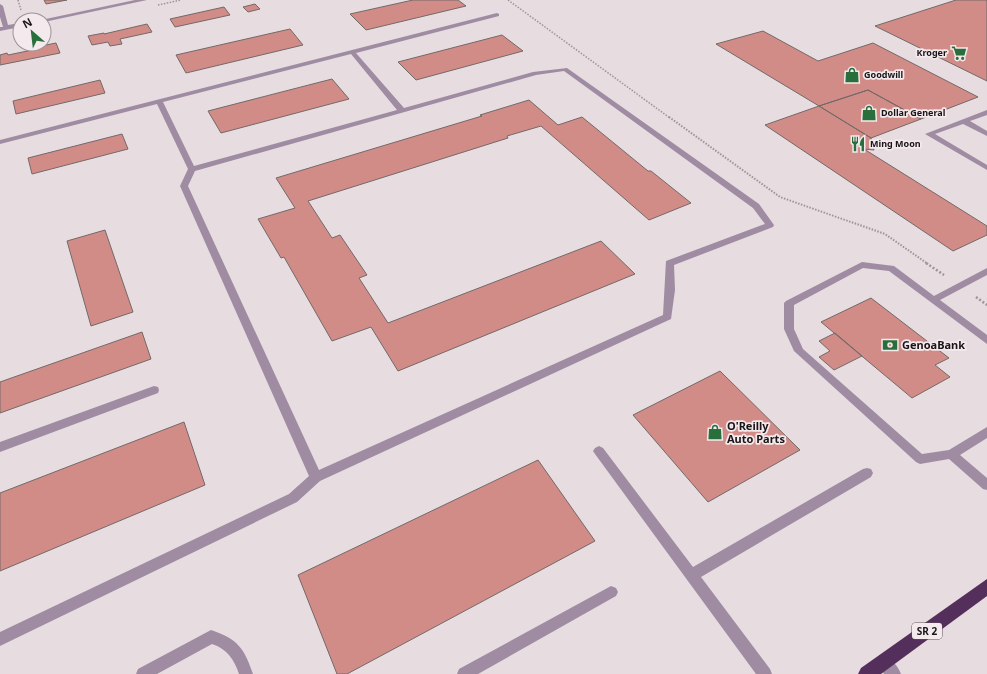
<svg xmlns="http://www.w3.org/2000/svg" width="987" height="674" viewBox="0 0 987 674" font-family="'Noto Sans',sans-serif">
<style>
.building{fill:#d28c88;stroke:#736968}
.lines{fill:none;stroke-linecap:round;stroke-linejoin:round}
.path-far2{stroke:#9c9496;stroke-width:1.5;stroke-dasharray:1.5 1.5;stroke-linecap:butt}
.path-far1{stroke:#9c9496;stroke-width:2;stroke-dasharray:1.5 1.5;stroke-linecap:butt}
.path{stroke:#9c9496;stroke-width:2.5;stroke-dasharray:2 2;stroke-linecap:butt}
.lane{fill:#9f8ca2;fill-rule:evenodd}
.street{fill:#9f8ca2;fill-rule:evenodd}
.highway{fill:#542f5c;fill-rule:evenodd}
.labels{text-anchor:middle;stroke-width:3.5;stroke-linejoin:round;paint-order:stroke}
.far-poi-label{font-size:9px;font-weight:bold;fill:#191516;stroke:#f4e9ed;text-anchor:start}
.shield{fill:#f4e9ed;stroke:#5b5556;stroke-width:1}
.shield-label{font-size:10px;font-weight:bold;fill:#191516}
.poi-label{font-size:11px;font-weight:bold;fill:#191516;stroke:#f4e9ed;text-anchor:start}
</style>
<rect width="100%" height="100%" fill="#e7dce0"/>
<path class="building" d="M44 0H67L46 4Z
M413 0H458L466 6 366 30 350 14Z
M956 0H987V81L875 26Z
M255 4 260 9 248 12 243 7Z
M224 7 230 15 175 27 170 19Z
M147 24 152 32 120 39 122 44 110 46 108 42 92 45 88 36 104 33V34Z
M290 29 303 45 186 73 176 55Z
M763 31 818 61 873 43 978 97 921 119 868 90 819 106 716 44Z
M502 35 523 51 416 80 398 62Z
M56 43 60 53 0 65V55L7 53 8 55 42 48 41 46Z
M332 79 349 99 221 133 208 111Z
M100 80 105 93 16 114 13 101Z
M868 90 921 119 871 138 819 106Z
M529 100 558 125 582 117 648 171H651L691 203 649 220 541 126 507 136 508 138 308 201 332 238 340 235 367 275 359 278 388 323 601 241 635 274 398 371 371 327 332 341 284 257 281 258 258 219 295 208 276 178 482 116 480 115Z
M819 106 871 138 874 150 864 149 987 226V235L953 251 765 125Z
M122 134 128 149 32 174 28 158Z
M105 230 133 312 91 326 67 241Z
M871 298 949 358 935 365 950 377 912 398 821 322Z
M142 332 151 359 0 413V382Z
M835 333 862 356 834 370 819 357 830 351 819 341Z
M720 371 800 450 708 502 633 415Z
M184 422 205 485 0 571V493Z
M538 460 595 541 347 674H337L298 575Z"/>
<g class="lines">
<path class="path-far2" d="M18 0 21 10
M508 0 670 118
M158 5 181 0"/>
<path class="path-far1" d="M669 117 780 197 885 234 928 264"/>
<path class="path" d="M926 263 944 275
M976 297 987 305"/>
<path class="lane" d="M497 13 499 14V16L356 53 404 108 533 72 567 68 759 204 774 225 773 227 674 265 675 290 671 319 320 481 297 502 0 646V632L289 494 309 476 180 186 188 169 157 104 0 144V140ZM351 54 397 110 194 166 163 102ZM564 71 753 208 765 224 666 261 663 315 319 470 188 186 195 171 536 75Z
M987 110V115L970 121 987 131V136L963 124 935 134 987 165V170L925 134Z
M862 262 894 266 934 296 987 268V275L940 300 987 335V344L889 271 863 268 794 305V329L803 349 922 454 949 450 987 427V438L960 455 987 478V490L983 489 949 459 920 464 916 462 794 351 784 329V303L786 301Z
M154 386 158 387 159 390 158 393 0 452V442Z
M599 446 603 448 693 567 863 469 867 468 871 469 873 473 871 477 701 577 770 669 772 674H756L595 454 593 451 595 448Z
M611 586 616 588 618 592 616 596 478 674H457L459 669Z
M211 630C238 639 244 648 253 674H239C234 659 227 649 212 644L157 674H136L138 669Z
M883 655C891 658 898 666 901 674H884L876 662 878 657Z"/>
<path class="street" d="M135 0H147L44 22V20H41Z
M0 4 3 6 8 25 20 23V27L0 31V27H3L0 17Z"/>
<path class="highway" d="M987 579V596L881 674H858L861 668Z"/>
</g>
<defs>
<g id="supermarket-bare" transform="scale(1.2)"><path d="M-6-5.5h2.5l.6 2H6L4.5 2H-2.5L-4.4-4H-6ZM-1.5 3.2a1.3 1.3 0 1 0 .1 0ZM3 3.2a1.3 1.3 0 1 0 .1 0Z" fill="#286f3b" stroke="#f4e9ed" stroke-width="2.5" paint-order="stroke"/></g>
<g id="shop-bare" transform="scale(1.2)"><path d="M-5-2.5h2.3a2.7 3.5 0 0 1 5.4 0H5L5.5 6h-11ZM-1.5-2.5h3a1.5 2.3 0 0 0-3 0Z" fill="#286f3b" stroke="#f4e9ed" stroke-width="2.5" paint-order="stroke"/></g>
<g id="restaurant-bare" transform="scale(1.2)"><path d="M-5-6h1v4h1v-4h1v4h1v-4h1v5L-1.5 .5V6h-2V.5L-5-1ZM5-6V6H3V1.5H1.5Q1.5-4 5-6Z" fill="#286f3b" stroke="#f4e9ed" stroke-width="2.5" paint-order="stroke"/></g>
<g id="bank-bare" transform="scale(1.2)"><path d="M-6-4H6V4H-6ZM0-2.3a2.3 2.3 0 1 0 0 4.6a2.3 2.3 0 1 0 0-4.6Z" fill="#286f3b" stroke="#f4e9ed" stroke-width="2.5" paint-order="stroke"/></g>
</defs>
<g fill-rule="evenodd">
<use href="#supermarket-bare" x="959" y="53"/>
<use href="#shop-bare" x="852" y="75"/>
<use href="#shop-bare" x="869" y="113"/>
<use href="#restaurant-bare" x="858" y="144"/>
<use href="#bank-bare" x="890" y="345"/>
<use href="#shop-bare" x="715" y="432"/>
</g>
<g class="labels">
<g class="far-poi-label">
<text x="947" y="56" text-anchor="end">Kroger</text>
<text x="864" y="78">Goodwill</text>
<text x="881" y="116">Dollar General</text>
<text x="870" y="147">Ming Moon</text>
</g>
<rect class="shield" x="912" y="623" width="30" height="16" rx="3"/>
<g class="shield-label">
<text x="927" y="635">SR 2</text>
</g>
<g class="poi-label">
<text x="902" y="349">GenoaBank</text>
<text x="727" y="430">O'Reilly<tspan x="727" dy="13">Auto Parts</tspan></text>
</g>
</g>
<g transform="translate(32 32) rotate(332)"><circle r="19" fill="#f4e9ed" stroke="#9c9497"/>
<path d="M0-3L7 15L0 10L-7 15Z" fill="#286f3b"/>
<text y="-6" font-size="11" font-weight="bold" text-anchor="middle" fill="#191516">N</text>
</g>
</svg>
